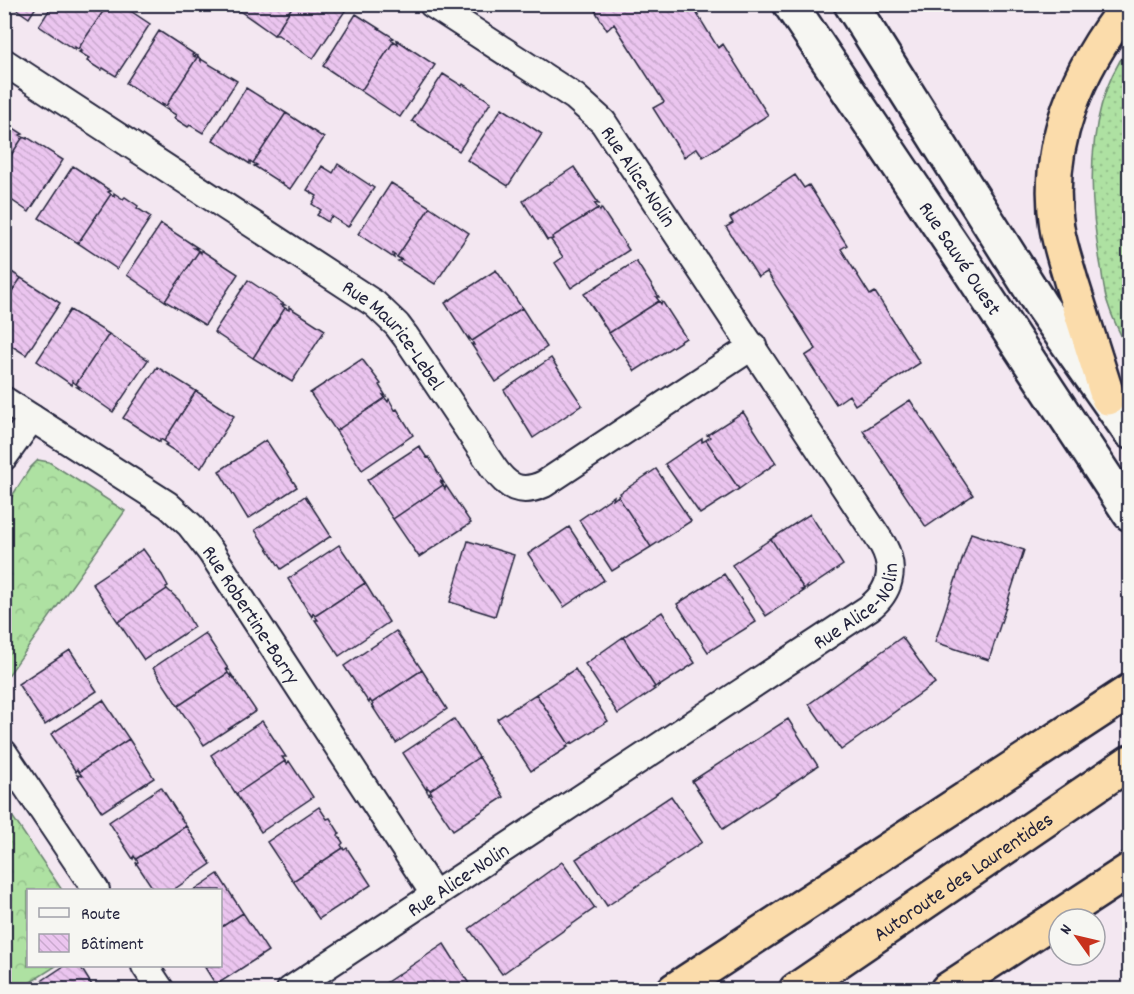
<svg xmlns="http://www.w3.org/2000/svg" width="1134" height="994" viewBox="0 0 1134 994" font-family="Dekko,sans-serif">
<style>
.grass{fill:url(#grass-dots);stroke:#68826e;stroke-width:1.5}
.forest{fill:url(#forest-crowns);stroke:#68826e;stroke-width:1.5}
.building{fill:url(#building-back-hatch);stroke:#22223b;stroke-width:1.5}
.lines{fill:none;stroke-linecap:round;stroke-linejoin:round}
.minor-casing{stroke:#22223b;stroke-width:30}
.secondary-casing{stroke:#22223b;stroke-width:38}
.motorway-casing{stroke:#22223b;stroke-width:38}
.minor{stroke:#f6f6f2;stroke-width:26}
.secondary{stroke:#f6f6f2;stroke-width:33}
.motorway{stroke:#fbdcab;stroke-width:33}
.labels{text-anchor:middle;stroke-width:4.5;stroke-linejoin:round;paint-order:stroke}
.street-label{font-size:21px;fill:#22223b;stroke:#f6f6f2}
</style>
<defs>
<pattern id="grass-dots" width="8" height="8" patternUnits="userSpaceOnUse" patternTransform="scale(1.5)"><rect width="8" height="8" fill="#aee1a2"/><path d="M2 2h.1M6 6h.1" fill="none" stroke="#95c18c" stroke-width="1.8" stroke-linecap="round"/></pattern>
<pattern id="forest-crowns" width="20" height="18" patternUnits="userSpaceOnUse" patternTransform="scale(1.5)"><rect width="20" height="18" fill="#aee1a2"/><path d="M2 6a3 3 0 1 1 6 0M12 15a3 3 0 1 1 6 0" fill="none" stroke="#95c18c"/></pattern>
<pattern id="building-back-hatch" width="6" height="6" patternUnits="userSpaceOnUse" patternTransform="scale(1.5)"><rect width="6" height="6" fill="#ebc5ef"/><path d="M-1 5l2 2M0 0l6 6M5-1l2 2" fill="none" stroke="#c9a9ce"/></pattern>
</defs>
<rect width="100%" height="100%" fill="#f3e7f1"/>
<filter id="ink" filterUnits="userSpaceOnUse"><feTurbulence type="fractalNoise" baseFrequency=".0167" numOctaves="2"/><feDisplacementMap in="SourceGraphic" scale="12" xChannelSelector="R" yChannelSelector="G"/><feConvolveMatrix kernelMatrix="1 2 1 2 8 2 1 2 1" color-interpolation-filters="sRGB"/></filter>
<g filter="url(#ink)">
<path class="grass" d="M1129 47V353C1123 338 1114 323 1109 307 1104 295 1103 280 1101 267 1088 196 1084 108 1129 47Z"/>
<path class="forest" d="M38 460 49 462 125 511 5 680V507L30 468Z
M4 804 62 890H28V966H56L20 989H5Z"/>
<path class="building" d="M9 4H38L29 18Z
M53 4H108L78 49 75 47V50L39 26Z
M108 4H120L150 24 116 76 103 68 101 70 87 61 89 58 79 52 82 51 78 49Z
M239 4H294L274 35 237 9Z
M294 4H342L347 8 313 59 278 35H274Z
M591 4H691L718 48 723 44 768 115 703 157 697 148 684 157 653 108 664 102 614 24 607 30Z
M356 14 394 38 391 39 394 41 361 91 323 66Z
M159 31 194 54 192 55 195 57 196 55 198 56 166 106 162 104 163 107 126 83Z
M397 40 435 65 400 117 361 91 394 41 398 44Z
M198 56 201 61V59L237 81 203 133 190 125 188 127 174 118 176 115 166 109H169L166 106Z
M443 74 462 86 463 84 491 102 459 151 412 121Z
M246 88 286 113 253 163 250 161V164L213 140Z
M502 108 542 134 508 186 467 160Z
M286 113 324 138 290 189 254 166 257 165 253 163Z
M4 122 23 134 20 135 23 137 4 166Z
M23 137 27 139V137L63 160 29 212 4 195V166Z
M338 164 374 188 348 227 331 216 328 222 317 215 321 210 312 204 317 196 307 190 322 166 333 173Z
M73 166 111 191 108 192 111 194 78 243 39 218Z
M574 167 599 204 594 203 598 208 552 237 553 239 547 240 523 201Z
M795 175 804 188 809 185 847 245 841 249 870 295 875 292 920 363 855 405 849 395 836 404 805 356 816 349 767 272 758 277 726 227 733 223 730 218Z
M391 183 430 207 397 257 393 254 394 258 358 234Z
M114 193 123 199 125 197 138 206 137 208 151 217 117 269 78 243 111 194 114 196Z
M430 207 469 233 435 284 398 261 402 260 397 257Z
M598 208 600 211 601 208 629 250 571 288 555 263 563 257 551 240 553 239 552 237Z
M161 224 198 248H194L199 251 165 301 127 275Z
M201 250 238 274 205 325 165 301 199 251 201 253Z
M636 261 659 297H656L659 301 609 333 584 294Z
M4 267 21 278 4 303Z
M496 270 522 308 472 341 469 337V340L445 303Z
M21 278 60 303 26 355 4 341V303Z
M248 280 285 305H281L285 308 253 358 214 332Z
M659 301 661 304 662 301 686 338 635 371 609 333Z
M289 307 325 330 292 382 253 358 285 308 289 310Z
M522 308 547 347 496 382 471 344 474 345 472 341Z
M70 310 109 334 76 384 72 381V385L37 361Z
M109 334 148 360 113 412 77 387H80L76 384Z
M551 358 582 405 533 438 504 390Z
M362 359 381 384 379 385 386 396 383 395 385 398 336 431 310 393Z
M157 367 196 391 164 441 160 439V442L123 418Z
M196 391 234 416 201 468 165 445 168 444 164 441Z
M385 398 388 402 389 399 395 410 397 409 413 435 362 470 336 431Z
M910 400 973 495 926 527 863 431Z
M743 412 776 463 739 489 706 440 710 437 707 435Z
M702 439V442L706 440 739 489 700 514 665 464Z
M266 440 297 487 248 519 219 471Z
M419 446 427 458 429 457 444 483 440 481 443 485 393 519 367 480Z
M656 469 691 521 651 547 618 496 621 494 620 493Z
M443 485 445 489 446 486 471 523 419 557 393 519Z
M305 496 331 536 281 569 255 530Z
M614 496 613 500 618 496 651 547 612 571 579 520Z
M810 514 843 565 807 589V586L804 589 771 539Z
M569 527 604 580 564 607 528 554Z
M971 533 1024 550 989 660 935 642Z
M771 539 804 589 801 590 804 591 766 616 732 565Z
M468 541 514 555 495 616 450 602Z
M339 545 365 583 315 616 313 613 312 617 288 579Z
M143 549 162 575 168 586 166 587 167 589 118 622 92 583Z
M724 574 756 622 708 652 677 604Z
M365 583 389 622 339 656 315 620H318L315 616Z
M167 589 179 600 194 627 144 660 118 622Z
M662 612 695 663 658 687 659 684 655 687 623 637Z
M396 631 422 670 372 703 370 700 369 703 344 666Z
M205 633 229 670 226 669 228 673 178 706 153 668Z
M623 637 655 687 653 688 655 689 618 714 585 664Z
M902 637 935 683 841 750 809 704Z
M70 650 97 691 45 725 18 684Z
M575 669 608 721 572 744V742L569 744 536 694Z
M422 670 447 709 396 743 372 706 374 707 372 703Z
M228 673 231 677V674L256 711 204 745 178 706Z
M536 694 569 744 566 746 568 747 531 771 497 719Z
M103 700 129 739 79 772 77 769 76 772 51 734Z
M454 719 479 757 430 790 427 787V791L403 753Z
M788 719 818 766 723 829 692 781Z
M262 721 286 757H282L285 761 236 794 211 755Z
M129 739 154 778 102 812 77 775 82 776 79 772Z
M479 757 504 797 453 830 428 793 432 794 430 790Z
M285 761 287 764 289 761 313 797 261 832 236 794Z
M161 787 186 826 136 859 134 856 133 859 109 822Z
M671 796 702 842 607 906 576 859Z
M319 807 327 819 330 818 340 834 338 835 343 843 341 845 343 848 293 881 267 842Z
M186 826 211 864 173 890H154L136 863 138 862 136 859Z
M343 848 344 850 347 848 371 885 319 919 293 881Z
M562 862 595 908 502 974 469 929Z
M218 874 243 913 220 928V890H194Z
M243 913 268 951 216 985 204 966H220V928Z
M444 944 473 990H375Z
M64 966H80L95 990H28Z"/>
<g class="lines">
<g class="minor-casing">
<g id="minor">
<path id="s1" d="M4 62 375 304 397 325 406 337 493 467C507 487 520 495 544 484L753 346"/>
<path id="s2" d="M4 400 168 505 190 525 211 552 434 894"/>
<path d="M4 457 32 418"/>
<path d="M4 753 96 890"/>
<path d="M145 966 161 990"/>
<path id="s3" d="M290 990 869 608C890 592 896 569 883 545L603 122 575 97 432 4"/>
</g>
</g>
<g class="secondary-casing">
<g id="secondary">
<path id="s4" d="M790 4 967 267 1130 514"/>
<path d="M851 4 1042 307 1130 432"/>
</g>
</g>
<g class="motorway-casing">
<g id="motorway">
<path d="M1108 398C1096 359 1083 320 1071 281 1066 263 1060 246 1057 228 1044 145 1078 67 1129 4"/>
<path d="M674 990 1130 691"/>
<path id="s5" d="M796 990 1130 762"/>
<path d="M947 990 1130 870"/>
</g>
</g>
<use href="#minor" class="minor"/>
<use href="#secondary" class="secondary"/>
<use href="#motorway" class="motorway"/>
</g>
</g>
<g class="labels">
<g class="street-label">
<text transform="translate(639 176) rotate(56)" y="7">Rue Alice-Nolin</text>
<text dy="7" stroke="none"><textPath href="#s4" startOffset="306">Rue Sauvé Ouest</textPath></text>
<text dy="7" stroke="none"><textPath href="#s1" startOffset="478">Rue Maurice-Lebel</textPath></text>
<text dy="7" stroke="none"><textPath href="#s3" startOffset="687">Rue Alice-Nolin</textPath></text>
<text dy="7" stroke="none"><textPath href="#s2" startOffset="333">Rue Robertine-Barry</textPath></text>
<text dy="7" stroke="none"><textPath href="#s5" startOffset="202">Autoroute des Laurentides</textPath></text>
<text dy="7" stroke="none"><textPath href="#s3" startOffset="201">Rue Alice-Nolin</textPath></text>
</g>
</g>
<rect width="1134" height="994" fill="none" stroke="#f6f6f2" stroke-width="24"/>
<rect x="12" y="12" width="1110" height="970" fill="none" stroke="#22223b" stroke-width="2" filter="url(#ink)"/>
<rect x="27" y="889" width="195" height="78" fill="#f6f6f2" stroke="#a1a1a9" stroke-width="1.5"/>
<rect x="39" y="908" width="30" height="9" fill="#f6f6f2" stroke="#a1a1a9" stroke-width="1.5"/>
<text x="81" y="919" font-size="18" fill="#22223b">Route</text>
<rect x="39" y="934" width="30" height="18" fill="url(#building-back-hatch)" stroke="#a1a1a9" stroke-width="1.5"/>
<text x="81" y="949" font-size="18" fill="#22223b">Bâtiment</text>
<g transform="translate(1077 937) rotate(304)"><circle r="28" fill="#f6f6f2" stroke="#a1a1a9" stroke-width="1.5"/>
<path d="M0-4.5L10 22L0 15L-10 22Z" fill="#c8321e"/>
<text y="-9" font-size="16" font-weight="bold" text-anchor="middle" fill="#22223b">N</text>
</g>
</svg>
